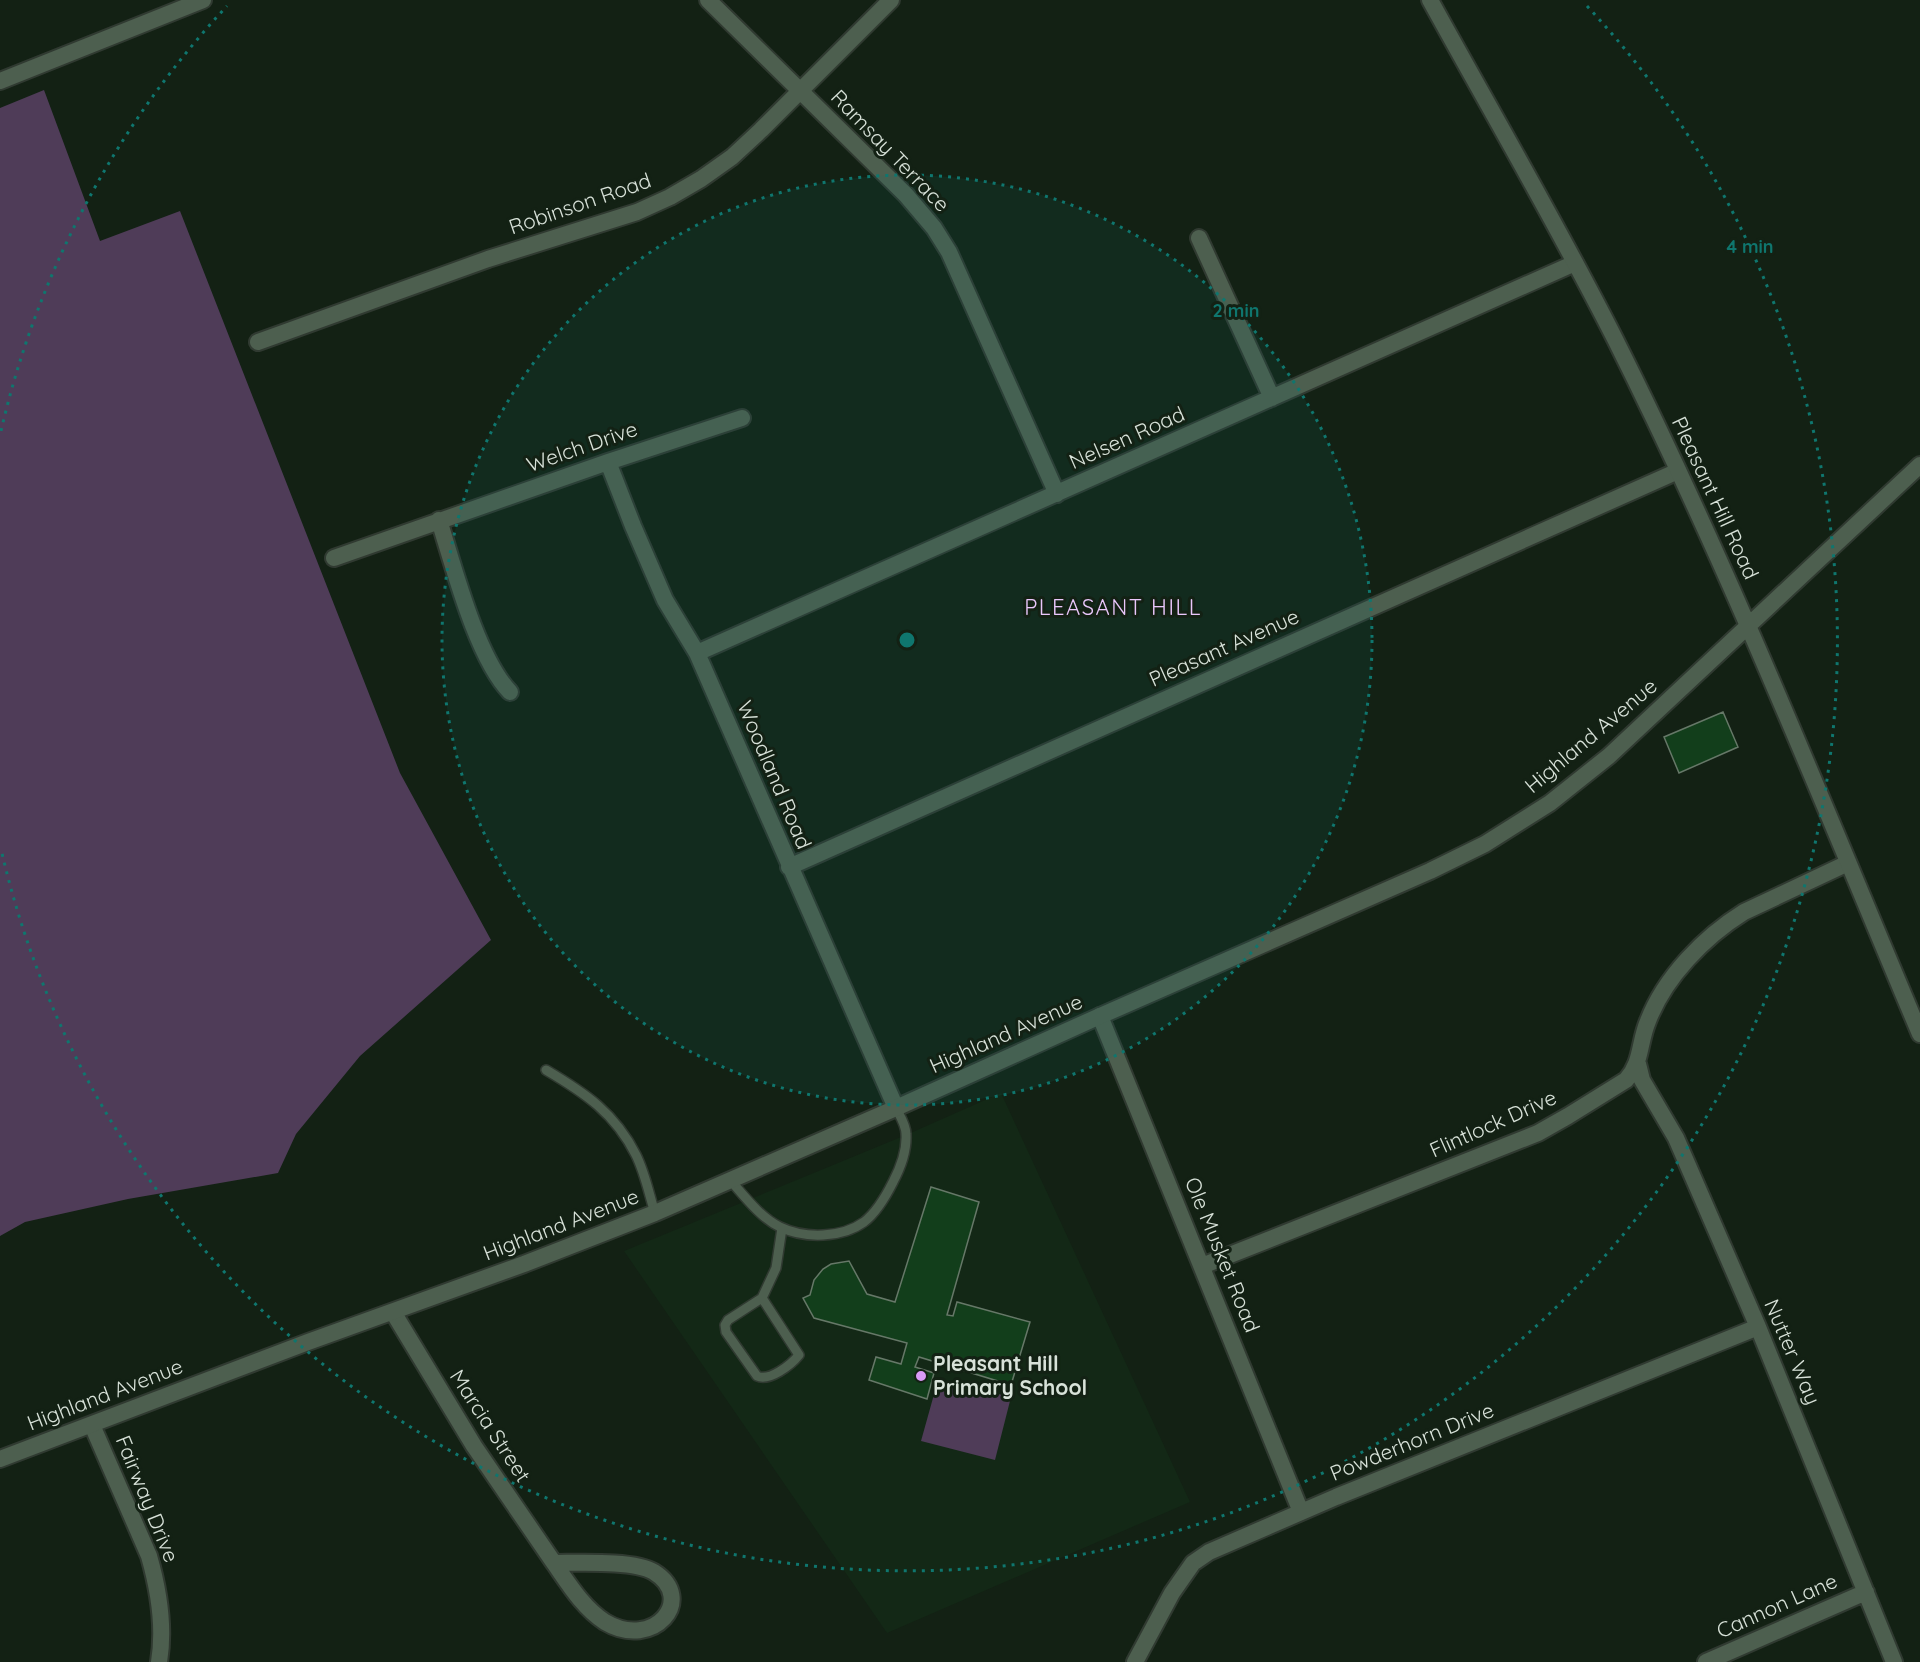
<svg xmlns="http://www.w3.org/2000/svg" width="1920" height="1662" viewBox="0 0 1920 1662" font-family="Quicksand,sans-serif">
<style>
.built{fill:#132816}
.green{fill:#4f3c58}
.building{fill:#123e1b;stroke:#667868;stroke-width:1.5}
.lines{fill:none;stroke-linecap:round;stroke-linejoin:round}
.service-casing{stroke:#303a31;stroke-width:12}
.minor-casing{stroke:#303a31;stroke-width:20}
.tertiary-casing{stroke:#303a31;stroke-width:20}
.service{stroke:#4d5f4f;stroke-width:9}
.minor{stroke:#4d5f4f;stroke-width:16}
.tertiary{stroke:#4d5f4f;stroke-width:16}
.ring{fill:none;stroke:#0f766e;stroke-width:3;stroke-dasharray:3 6}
.poi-dot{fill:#d99af7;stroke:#132114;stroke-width:2}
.labels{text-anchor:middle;stroke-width:6;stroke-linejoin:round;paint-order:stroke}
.street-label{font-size:21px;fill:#d8e2d9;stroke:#132114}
.poi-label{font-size:21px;font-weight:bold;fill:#d8e2d9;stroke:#132114;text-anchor:start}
.neighbourhood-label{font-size:22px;letter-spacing:1.5px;fill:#eac7fc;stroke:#132114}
.centre{fill:#0f766e;stroke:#132114;stroke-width:3}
.ring-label{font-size:18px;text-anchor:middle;font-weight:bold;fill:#0f766e;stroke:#132114;stroke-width:6;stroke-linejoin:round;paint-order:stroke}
</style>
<rect width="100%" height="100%" fill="#132114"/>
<path class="built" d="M1001 1093 1190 1502 887 1633 624 1251 906 1135Z"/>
<path class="green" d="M44 90 100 241 180 211 400 773 491 940 360 1056 296 1134 278 1173 128 1199 25 1222 0 1236V108Z
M938 1380 1011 1397 995 1460 921 1441Z"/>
<path class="building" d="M1723 712 1738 747 1679 773 1664 737Z
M931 1187 979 1202 947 1315 953 1316 957 1302 1030 1322 1011 1385 919 1357 915 1367 934 1373 927 1399 869 1380 876 1357 901 1364 907 1343 814 1318 803 1298 810 1295 814 1280 823 1269 831 1264 849 1261 867 1294 895 1302Z"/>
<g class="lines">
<g class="service-casing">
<path id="service" d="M546 1070C585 1093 615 1113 636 1155 645 1173 649 1194 655 1213
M731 1181C745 1197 761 1218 780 1227 805 1239 842 1238 864 1222 877 1212 886 1196 893 1182 901 1167 907 1150 906 1134 906 1125 900 1116 896 1108
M762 1298 799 1355C791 1365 769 1382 757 1376L726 1332 725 1325 728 1320 762 1298 776 1268 782 1228"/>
</g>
<g class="minor-casing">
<path id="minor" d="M708 0 906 195 934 228 949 252 1057 494
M1199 238 1272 398
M258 342 488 259 637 212 670 197 701 179 732 157 761 130 891 0
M608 462 633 526 665 600 697 653 896 1108
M439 520C454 568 477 658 510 692
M334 558 608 462 742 418
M697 653 1575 263
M789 867 1678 471
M1100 1016 1301 1512
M1638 1064 1642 1080 1676 1138 1758 1327 1894 1662
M1202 1266 1538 1133 1568 1116 1626 1080C1642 1063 1639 1042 1648 1021 1665 977 1704 937 1744 912L1848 863
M393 1312 474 1446 554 1563
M92 1425 149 1556C159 1591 165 1626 159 1662
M554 1563C578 1563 635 1560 654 1572 697 1599 654 1651 605 1622 583 1608 568 1583 554 1563Z
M1135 1662 1172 1593 1193 1563 1209 1552 1336 1497 1758 1327
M1706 1662 1866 1592"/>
</g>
<g class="tertiary-casing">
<path id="tertiary" d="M1430 0C1492 113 1557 224 1615 339 1728 565 1822 801 1920 1034
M0 81 203 0
M0 1459 308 1342 524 1264 655 1213 896 1108 1100 1016 1430 871 1485 844 1550 803 1609 756 1920 465"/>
</g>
<use href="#service" class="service"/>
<use href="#minor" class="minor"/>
<use href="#tertiary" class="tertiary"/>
</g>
<circle cx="907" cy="640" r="465" fill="#0f766e" fill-opacity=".12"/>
<g class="ring">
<circle cx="907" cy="640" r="465"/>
<path d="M1 431A930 930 0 0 1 227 6M1587 6A930 930 0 1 1 1 849"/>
</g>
<circle class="poi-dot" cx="921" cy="1376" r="6"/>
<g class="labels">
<g class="street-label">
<text transform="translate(890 151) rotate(46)" y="7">Ramsay Terrace</text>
<text transform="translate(580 204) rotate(-19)" y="7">Robinson Road</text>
<text transform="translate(1127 438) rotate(-24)" y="7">Nelsen Road</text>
<text transform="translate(582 447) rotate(-19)" y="7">Welch Drive</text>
<text transform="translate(1715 498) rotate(65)" y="7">Pleasant Hill Road</text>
<text transform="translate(1224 648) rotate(-24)" y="7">Pleasant Avenue</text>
<text transform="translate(1591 736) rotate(-40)" y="7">Highland Avenue</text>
<text transform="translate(774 775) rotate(67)" y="7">Woodland Road</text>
<text transform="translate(1006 1034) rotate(-24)" y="7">Highland Avenue</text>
<text transform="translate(1493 1124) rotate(-24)" y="7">Flintlock Drive</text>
<text transform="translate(561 1225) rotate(-21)" y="7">Highland Avenue</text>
<text transform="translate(1222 1255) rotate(68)" y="7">Ole Musket Road</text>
<text transform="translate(1792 1352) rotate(67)" y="7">Nutter Way</text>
<text transform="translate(105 1395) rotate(-21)" y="7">Highland Avenue</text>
<text transform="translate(490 1426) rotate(57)" y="7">Marcia Street</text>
<text transform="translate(1412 1442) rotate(-22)" y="7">Powderhorn Drive</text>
<text transform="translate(147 1499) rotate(68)" y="7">Fairway Drive</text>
<text transform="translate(1777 1606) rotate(-24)" y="7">Cannon Lane</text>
</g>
<g class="poi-label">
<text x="933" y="1371">Pleasant Hill<tspan x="933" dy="24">Primary School</tspan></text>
</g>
<g class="neighbourhood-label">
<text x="1113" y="615">PLEASANT HILL</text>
</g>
</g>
<circle cx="907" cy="640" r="9" class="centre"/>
<g class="ring-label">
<text x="1750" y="253">4 min</text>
<text x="1236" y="317">2 min</text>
</g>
</svg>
